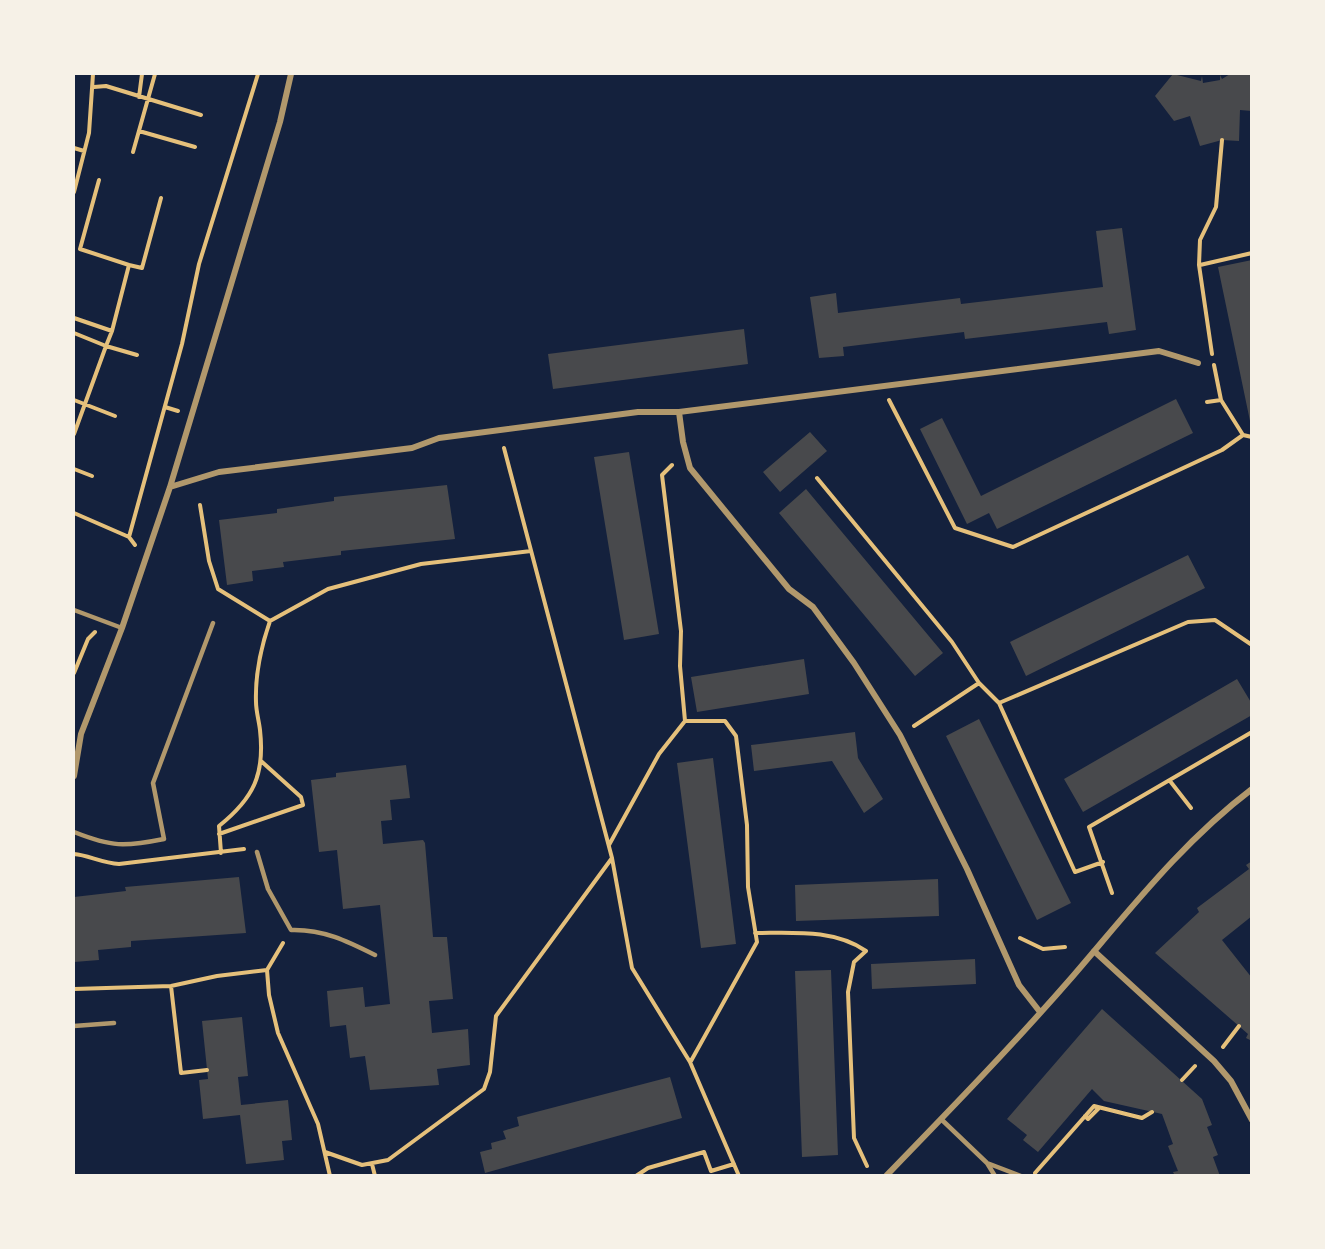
<svg xmlns="http://www.w3.org/2000/svg" width="1325" height="1249" viewBox="0 0 1325 1249" font-family="Literata,serif">
<style>
.building{fill:#48494c}
.lines{fill:none;stroke-linecap:round;stroke-linejoin:round}
.path{stroke:#e5c07b;stroke-width:4}
.service{stroke:#b1986c;stroke-width:4.5}
.minor{stroke:#b1986c;stroke-width:6}
</style>
<rect width="100%" height="100%" fill="#14213d"/>
<path class="building" d="M1173 74 1201 81 1202 76 1203 83 1220 80V75L1222 79 1230 74H1252V111L1240 110 1239 141 1222 140 1200 146 1190 116 1174 121 1155 96Z
M1122 228 1136 330 1109 334 1107 322 965 339 964 332 843 347 844 356 819 358 810 297 836 293 838 313 960 298 961 304 1103 287 1096 231Z
M1252 260V420L1250 421 1218 267Z
M744 329 748 364 553 389 548 354Z
M1176 399 1193 433 997 529 989 513 967 524 920 429 942 418 981 496Z
M810 432 827 451 780 492 763 472Z
M629 452 659 634 624 640 594 457Z
M447 485 455 539 341 551V555L283 562 284 567 252 571 253 581 227 585 219 520 277 513V509L334 501V497Z
M806 489 943 653 915 676 779 513Z
M1188 555 1205 588 1026 676 1010 642Z
M804 659 809 694 697 712 691 677Z
M1237 679 1252 704V715L1083 812 1064 779Z
M979 719 1071 903 1037 920 946 736Z
M855 732 858 758 883 799 864 813 832 761 754 771 751 745Z
M713 758 736 944 701 948 677 763Z
M406 765 410 798 390 800 392 820 381 821 383 844 423 840 425 843 433 937H447L453 999 429 1001 432 1033 468 1029 470 1065 437 1069 439 1085 370 1090 365 1056 350 1058 346 1025 330 1027 327 991 363 987 365 1007 390 1004 380 905 343 909 337 850 319 852 311 780 336 777V773Z
M1252 861V916L1222 940 1252 978V1041L1246 1038 1248 1034 1155 953 1199 912 1197 908 1249 869 1246 865Z
M239 877 246 933 131 941V947L98 950 99 960 74 962V897L126 891 125 887Z
M938 879 939 916 796 921 795 885Z
M975 959 976 984 872 989 871 964Z
M831 970 838 1155 802 1157 795 971Z
M1102 1009 1202 1099 1212 1125 1207 1127 1218 1155 1213 1157 1220 1176H1175L1173 1172 1178 1171 1168 1146 1173 1144 1162 1114 1104 1101 1092 1089 1038 1152 1023 1140 1027 1135 1007 1119Z
M242 1017 248 1076 238 1077 241 1105 288 1100 292 1140 282 1141 284 1160 246 1164 240 1115 203 1119 199 1080 208 1079 202 1021Z
M670 1077 682 1118 485 1173 480 1152 492 1149 491 1143 506 1139 503 1131 519 1126 517 1117Z"/>
<g class="lines">
<path class="path" d="M94 87 106 86 201 115
M139 97 142 74
M139 131 195 147
M74 148 84 151
M133 152 155 74
M99 180 80 249 129 265
M74 192 89 133 93 74
M1200 265 1252 253
M74 318 112 331 129 265 142 268 161 198
M74 333 106 346 112 331
M1212 354 1199 265 1200 240 1216 207 1222 140
M1214 365 1221 400 1243 435 1252 437
M74 400 115 416
M889 400 955 528 1013 547 1222 450 1243 435
M1207 402 1221 400
M165 407 178 411
M74 434 106 346 137 355
M504 448 612 858 632 968 690 1062 739 1176
M74 469 92 476
M817 478 952 642 979 683
M200 505 209 561 218 589 270 621
M74 513 129 537 135 545
M129 537 182 344 199 264 258 74
M74 673 88 639 95 632
M999 703 1075 872 1103 862
M685 721H725L736 736 747 825 748 887 757 942 691 1061
M914 726 979 683 999 703 1188 622 1215 620 1252 645
M1170 781 1191 808
M219 834 303 805 301 797 261 761
M609 845 659 754 685 721 680 666 681 631 662 475 672 465
M221 853 219 826C254 798 265 774 260 730 259 721 256 711 256 702 255 673 261 647 270 621L328 589 421 564 531 551
M74 854C88 855 102 863 119 864L244 849
M1112 893 1089 827 1252 732
M755 933C793 933 834 929 866 951L854 962 848 992 854 1138 867 1166
M1020 938 1043 949 1065 947
M283 943 267 970 269 995 278 1033 318 1124 330 1176
M171 986 181 1073 207 1070
M74 989 171 986 217 976 267 970
M1223 1047 1239 1026
M1182 1080 1195 1066
M1085 1116 1088 1119 1099 1108
M325 1152 362 1165 388 1160 484 1089 490 1072 496 1016 612 858
M372 1164 375 1176
M1035 1173 1094 1106 1142 1118 1152 1112
M636 1176 648 1168 704 1152 711 1171 734 1164"/>
<path class="service" d="M74 610 122 628
M74 832C112 847 124 847 164 839L153 783 213 623
M257 852 268 889 291 930C323 929 347 941 375 955
M74 1026 114 1023
M941 1119 987 1163 1021 1176
M987 1163 995 1176"/>
<path class="minor" d="M679 412 683 442 690 468 789 589 813 607 854 663 900 735 967 869 1019 985 1040 1012
M170 487 219 472 412 448 439 438 638 412H679L1159 351 1198 363
M74 776 81 734 122 628 170 487 280 122 291 74
M1094 951 1214 1061 1231 1081 1252 1120
M886 1176C949 1111 1013 1045 1073 976 1129 911 1182 842 1252 789"/>
</g>
<rect width="1325" height="1249" fill="none" stroke="#f6f1e7" stroke-width="150"/>
</svg>
